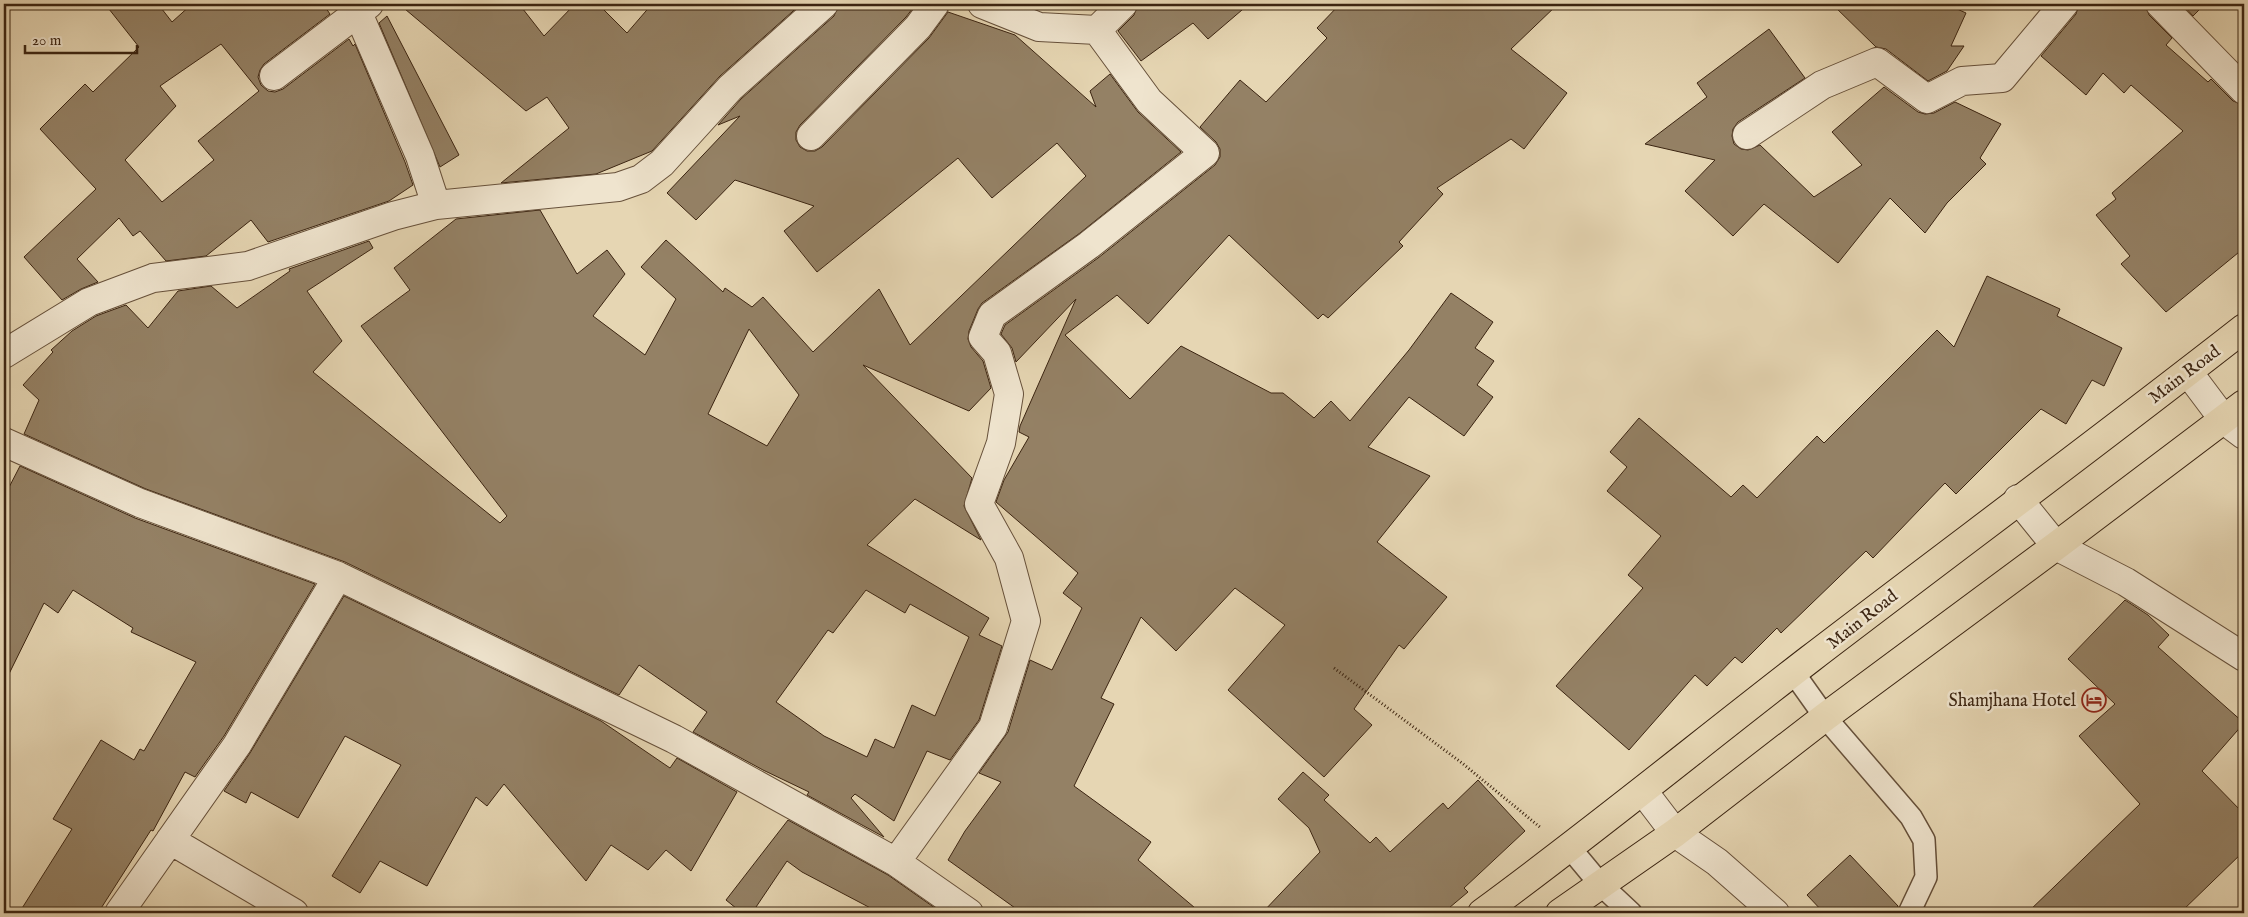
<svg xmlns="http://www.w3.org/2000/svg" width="2248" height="917" viewBox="0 0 2248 917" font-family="'IM FELL English',serif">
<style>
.building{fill:#948165;stroke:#3b2411;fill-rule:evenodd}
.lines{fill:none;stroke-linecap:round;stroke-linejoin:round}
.service-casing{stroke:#66503a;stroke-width:24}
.minor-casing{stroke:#66503a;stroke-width:30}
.primary-casing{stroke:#3b2411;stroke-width:30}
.path{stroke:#3b2411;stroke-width:3;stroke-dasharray:1 2.5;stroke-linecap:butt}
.service{stroke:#efe4ce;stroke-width:21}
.minor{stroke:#efe4ce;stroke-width:28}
.primary{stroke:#e6d6b3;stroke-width:28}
.labels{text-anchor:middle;stroke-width:5;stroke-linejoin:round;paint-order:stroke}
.street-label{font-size:18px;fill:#3b2411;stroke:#efe4ce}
.poi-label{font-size:18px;fill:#3b2411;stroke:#efe4ce;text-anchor:end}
</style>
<rect width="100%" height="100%" fill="#e6d6b3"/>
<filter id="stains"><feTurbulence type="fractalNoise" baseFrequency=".004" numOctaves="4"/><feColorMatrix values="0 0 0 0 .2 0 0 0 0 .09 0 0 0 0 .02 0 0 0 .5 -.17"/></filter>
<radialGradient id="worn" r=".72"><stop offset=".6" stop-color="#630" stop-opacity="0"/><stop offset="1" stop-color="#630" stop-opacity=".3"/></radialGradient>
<path class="building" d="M105 4H158L172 22 192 4H323L330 14 264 64 260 70 258 77 261 85 268 91 275 92 283 89 349 39 353 46 355 44 405 162 413 185 389 201 268 242 251 220 206 256 166 261 140 231 133 236 119 218 77 259 98 282 81 289 62 300 24 257 96 189 40 129 85 84 93 92 139 47ZM221 44 259 91 198 141 214 160 162 202 125 160 176 106 160 86Z
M399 4H519L544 36 575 4H598L627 33 652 4H801L720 76 652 151 596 174 501 183 569 128 547 97 526 111Z
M839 4H916L906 17 800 125 796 132V140L800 147 807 151H815L822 147 929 38 948 12 1015 35 1096 107 1090 91 1110 74 1138 112 1181 152 1080 233 982 303 978 309 969 331 968 339 971 347 983 361 991 388 969 411 863 365 972 478 964 506 981 540 915 499 867 545 989 618 979 635 1002 646 979 720 950 760 927 751 894 821 855 794 851 798 884 837 807 795 809 792 763 770 693 732 707 712 639 665 619 695 345 562 146 489 24 434 39 400 23 385 53 352 51 350 72 331 96 316 126 305 148 328 178 291 211 286 237 308 290 271 289 269 369 241 373 248 307 291 342 341 313 372 500 523 507 516 361 326 410 290 394 268 456 219 540 210 577 274 607 250 625 274 593 316 645 355 676 299 641 267 666 240 723 292 725 288 752 307 763 297 813 352 879 289 910 345 1086 176 1057 143 992 198 958 158 817 272 784 231 814 206 735 180 696 220 667 193 740 116 718 125 741 99 834 16ZM749 329 799 395 767 446 708 414ZM866 590 905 613 910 604 969 637 935 716 912 705 894 748 875 739 867 757 824 736 776 702 828 630 833 633Z
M1138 4H1249L1208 39 1193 23 1141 61 1118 31 1134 15Z
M1340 4H1558L1511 49 1567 93 1524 149 1511 139 1437 188 1443 194 1399 242 1403 246 1328 318 1323 314 1318 319 1229 235 1148 324 1117 295 1065 335 1130 399 1181 346 1271 393H1283L1314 418 1331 401 1350 421 1409 350 1451 293 1493 322 1475 348 1494 361 1477 385 1493 397 1464 436 1409 397 1368 447 1430 476 1377 542 1447 597 1404 649 1399 645 1354 709 1372 725 1324 777 1228 690 1285 625 1235 588 1176 651 1141 617 1101 698 1114 704 1074 786 1151 842 1138 860 1201 913H1022L948 860 965 831 1001 782 979 773 1008 732 1030 660 1052 670 1082 608 1063 593 1078 573 996 502 1004 480 1029 437 1019 432 1020 426 1076 299 1016 362 1012 348 1001 334 1005 325 1098 258 1215 165 1220 157V149L1216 142 1200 127 1240 80 1266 102 1327 38 1317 28Z
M1832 4H1946L1966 13 1951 46H1964L1947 71 1928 81 1886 49 1876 47Z
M2079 4H2145L2149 15 2172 38 2166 45 2208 82 2211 79 2233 101 2244 105V248L2166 312 2121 264 2130 256 2096 215 2116 199 2112 193 2183 131 2131 85 2124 93 2103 73 2086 95 2041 56 2076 14Z
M2182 4H2205L2193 16Z
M387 16 459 155 440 167 379 23Z
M1769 29 1805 78 1738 122 1733 129 1732 136 1734 144 1741 149 1748 150 1760 145 1814 197 1862 165 1832 132 1884 87 1918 112 1925 114 1934 113 1955 102 2001 124 1980 158 1986 164 1947 203 1925 233 1890 198 1838 263 1764 204 1733 236 1685 191 1715 160 1645 144 1707 97 1697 83Z
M1987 276 2060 309 2057 316 2122 348 2104 386 2092 380 2066 424 2041 409 1956 494 1945 483 1873 558 1866 551 1781 633 1777 628 1742 663 1735 657 1707 686 1695 675 1629 750 1556 686 1643 588 1628 575 1661 536 1607 491 1627 467 1610 452 1639 418 1731 497 1743 485 1757 498 1817 436 1824 443 1937 330 1954 347Z
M20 466 135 518 315 584 224 736 195 777 185 772 153 831 151 830 98 913H19L72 829 53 819 101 740 134 760 140 749 144 751 196 662 131 632 133 628 73 590 58 613 44 603 4 684V497Z
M344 596 601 721 670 768 677 758 737 792 691 871 666 850 648 870 611 845 586 881 504 784 487 806 476 797 427 886 380 861 360 893 332 876 401 765 345 736 298 818 251 792 246 803 224 791 250 753Z
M2125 600 2148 615 2169 635 2158 647 2244 723 2202 771 2244 814V851L2180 913H2027L2140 804 2079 736 2115 704 2068 659Z
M1303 772 1329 795 1324 800 1370 843 1376 837 1390 852 1443 803 1448 809 1478 780 1525 831 1464 888 1468 892 1443 913H1262L1320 852 1309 828 1278 799Z
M788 820 888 875 942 913H880L802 872 787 861 752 913H742L726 900Z
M1850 855 1898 906 1897 913H1824L1807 895Z"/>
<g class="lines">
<g class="service-casing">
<path id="service" d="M1793 672 1825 717 1911 817 1924 840 1926 877 1909 913
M1570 848 1600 884 1631 913"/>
</g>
<g class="minor-casing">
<path id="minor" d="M2160 4 2244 90
M358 13 420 156 436 205
M1097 30 1123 4
M274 76 369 4
M1747 135 1822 85 1877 62 1927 99 1962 81 2002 78 2064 4
M811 136 918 27 935 4
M4 354 89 302 153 278 248 266 393 216 436 205 618 187 641 179 662 163 730 88 824 4
M2188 372 2224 420 2244 435
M4 442 140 503 338 576 674 739 896 862 969 913
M2018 499 2056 546 2126 582 2244 657
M1643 791 1675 833 1717 862 1775 913
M170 840 294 913
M896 862 993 727 1026 621 1009 558 979 504 1001 443 1009 394 997 353 983 337 992 315 1089 245 1205 153 1149 101 1097 30 1039 27 982 4
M119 913 237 745 338 576"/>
</g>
<g class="primary-casing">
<path id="primary" d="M1482 913C1594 831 1701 743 1810 659 1955 548 2101 440 2244 328
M1560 913 1675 833 1825 717 2056 546 2244 404"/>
</g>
<path class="path" d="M1334 668 1462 763 1541 828"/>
<use href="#service" class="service"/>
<use href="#minor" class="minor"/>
<use href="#primary" class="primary"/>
</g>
<defs>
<g id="hotel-ring" transform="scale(1.25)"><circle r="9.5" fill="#efe4ce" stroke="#8f2418" stroke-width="1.5"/><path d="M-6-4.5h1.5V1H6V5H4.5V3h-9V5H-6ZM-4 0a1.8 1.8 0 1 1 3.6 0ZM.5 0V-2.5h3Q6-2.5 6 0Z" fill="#8f2418"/></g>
</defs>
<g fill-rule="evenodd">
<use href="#hotel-ring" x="2094" y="700"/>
</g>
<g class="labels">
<g class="street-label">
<text transform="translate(2184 374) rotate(-37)" y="6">Main Road</text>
<text transform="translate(1862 619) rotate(-38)" y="6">Main Road</text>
</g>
<g class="poi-label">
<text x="2076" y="706">Shamjhana Hotel</text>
</g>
</g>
<rect width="2248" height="917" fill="none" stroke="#e6d6b3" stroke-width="20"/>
<rect x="5" y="5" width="2238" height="907" fill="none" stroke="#3b2411" stroke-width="2.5"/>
<rect x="10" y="10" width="2228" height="897" fill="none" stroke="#3b2411"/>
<path d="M25 45v8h112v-8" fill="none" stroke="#3b2411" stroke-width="2.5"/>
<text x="32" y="45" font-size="15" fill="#3b2411" stroke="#efe4ce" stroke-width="4" paint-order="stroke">20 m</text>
<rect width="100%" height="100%" filter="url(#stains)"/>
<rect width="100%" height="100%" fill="url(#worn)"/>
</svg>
